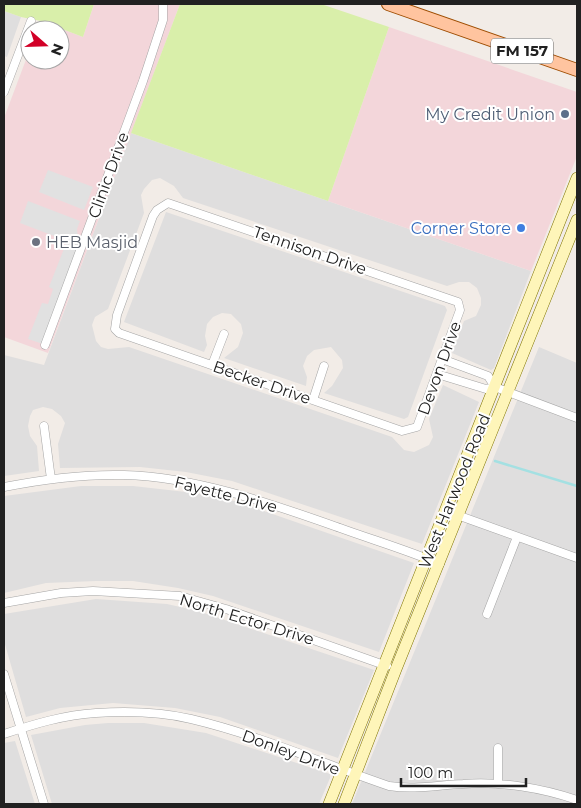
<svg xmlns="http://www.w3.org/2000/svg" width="581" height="808" viewBox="0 0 581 808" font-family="Montserrat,sans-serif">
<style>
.residential{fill:#dfdede}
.commercial{fill:#f3d6da}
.grass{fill:#d9efaa}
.parking{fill:#e1e1e1}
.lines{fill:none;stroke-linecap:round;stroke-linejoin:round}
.stream{stroke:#a4e0e2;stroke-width:2.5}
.minor-casing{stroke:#a5a5a5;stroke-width:9}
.secondary-casing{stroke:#807600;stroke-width:12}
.primary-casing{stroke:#9e4c00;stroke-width:14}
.minor{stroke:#fff;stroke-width:8}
.secondary{stroke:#fef5b9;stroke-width:11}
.primary{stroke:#ffc49f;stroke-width:12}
.service-dot{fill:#5c6f8a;stroke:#fff;stroke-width:2}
.shop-dot{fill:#3f7fe0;stroke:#fff;stroke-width:2}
.worship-dot{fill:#6b7280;stroke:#fff;stroke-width:2}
.labels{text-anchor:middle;stroke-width:4;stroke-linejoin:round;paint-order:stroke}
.shield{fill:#fff;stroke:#646464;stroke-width:1}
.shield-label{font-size:15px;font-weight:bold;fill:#212121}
.service-label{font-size:16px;fill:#4e5e75;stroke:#fff;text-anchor:end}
.street-label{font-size:16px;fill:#212121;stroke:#fff}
.shop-label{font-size:16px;fill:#366cbe;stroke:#fff;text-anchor:end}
.worship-label{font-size:16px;fill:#5b616d;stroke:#fff;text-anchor:start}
</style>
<rect width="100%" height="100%" fill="#f2ece7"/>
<path class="residential" d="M4 11 21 17 7 57 4 56Z
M131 133 531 271 494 368 491 370 452 353 464 321 476 316 481 305V298L477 288 469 282H459L447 286 183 198 174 186 160 178 152 180 144 189 141 195 144 213 108 309 95 317 92 325 96 341 101 347 108 349 129 347 392 437 404 450 414 452 429 445 433 437 429 419 443 385 479 402 422 544 232 481 186 472 140 467 60 468 58 444 65 423 61 416 52 409 43 407 33 410 30 416 28 426 30 436 37 446 39 471 4 476V355L44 365Z
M166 212 445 306 447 310 408 417 404 419 324 393 332 386 343 368 342 360 331 347 314 350 307 356 303 366 307 377 306 386 224 358 238 347 243 333 241 324 231 314 222 313 213 317 207 324 205 336 207 345 204 352 124 322Z
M539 347 577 363V804H352Z
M81 486H133L195 493 235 501 414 563 379 652 213 596 178 588 133 581H96L46 583 4 593V496Z
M96 599 167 604 198 611 374 670 338 758 220 717 175 708 113 703 60 708 26 717 4 641V614Z
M108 723H144L206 733 330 774V778L319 804H52L31 735 85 725Z
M15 741 35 804H4V743Z"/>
<path class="commercial" d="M94 4H180L48 353 4 337V118L30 49V60H60V30H37L41 21 83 37Z
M389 27 577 92V156L531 271 328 201Z"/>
<path class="grass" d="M4 4H94L83 37 41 21 21 17 4 11Z
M180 4H321L389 27 328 201 131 133Z"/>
<path class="parking" d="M48 170 93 187 84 210 39 192Z
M28 201 80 221 77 229 79 250 43 344 28 339 42 303 48 304 53 289 49 287 67 241 20 223Z"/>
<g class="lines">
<path class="stream" d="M495 461 577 486"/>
<g class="minor-casing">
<path id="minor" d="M4 92 31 21
M168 203 458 302 460 310 417 427 402 431 119 333 115 329 117 315 153 216 157 210Z
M45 345 143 81 163 20V4
M442 359 488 376 495 387
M212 365 224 334
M437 374 486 389 495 387
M495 387 577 418
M313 400 324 366
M44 426 51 479
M4 487C44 479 84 474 124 475 197 477 272 504 340 528 373 540 407 550 440 564
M446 511 577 558
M4 603 61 593 93 591 180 596 226 609 387 666
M487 614 517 537
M4 674 44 804
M4 734C34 724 64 715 96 713 127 711 161 712 191 719 259 735 324 764 389 786 414 790 438 785 463 784 500 781 542 788 577 800
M498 784V748"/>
</g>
<g class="secondary-casing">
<path id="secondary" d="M329 804 577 178
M344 804 396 669 577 220"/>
</g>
<g class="primary-casing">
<path id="primary" d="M388 4 577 70"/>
</g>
<use href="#minor" class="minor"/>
<use href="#secondary" class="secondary"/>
<use href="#primary" class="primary"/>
</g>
<circle class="service-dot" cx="565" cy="114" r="5"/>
<circle class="shop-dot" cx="521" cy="228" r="5"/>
<circle class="worship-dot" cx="36" cy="242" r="5"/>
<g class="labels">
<rect class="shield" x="491" y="38.5" width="62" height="25" rx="4"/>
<g class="shield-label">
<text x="522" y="56">FM 157</text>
</g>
<g class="service-label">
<text x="555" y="120">My Credit Union</text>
</g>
<g class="street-label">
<text transform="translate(108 175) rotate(-70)" y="6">Clinic Drive</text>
<text transform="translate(310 250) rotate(19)" y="6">Tennison Drive</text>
<text transform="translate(439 368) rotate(-70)" y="6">Devon Drive</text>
<text transform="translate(262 382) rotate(19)" y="6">Becker Drive</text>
<text transform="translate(454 491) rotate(-68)" y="6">West Harwood Road</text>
<text transform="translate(226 494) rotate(14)" y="6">Fayette Drive</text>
<text transform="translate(247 619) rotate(17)" y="6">North Ector Drive</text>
<text transform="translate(291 752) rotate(20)" y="6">Donley Drive</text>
</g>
<g class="shop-label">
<text x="511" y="234">Corner Store</text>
</g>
<g class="worship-label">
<text x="46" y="248">HEB Masjid</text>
</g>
</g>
<rect width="581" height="808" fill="none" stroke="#212121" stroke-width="10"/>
<g transform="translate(45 45) rotate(110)"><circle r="24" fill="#ffffff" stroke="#a6a6a6"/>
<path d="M0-4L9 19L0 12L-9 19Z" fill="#d20027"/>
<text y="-8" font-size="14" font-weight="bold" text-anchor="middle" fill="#212121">N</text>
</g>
<path d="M401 778v8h125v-8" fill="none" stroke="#212121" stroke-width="2.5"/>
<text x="408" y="778" font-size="15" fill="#212121" stroke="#ffffff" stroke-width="4" paint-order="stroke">100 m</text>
</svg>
